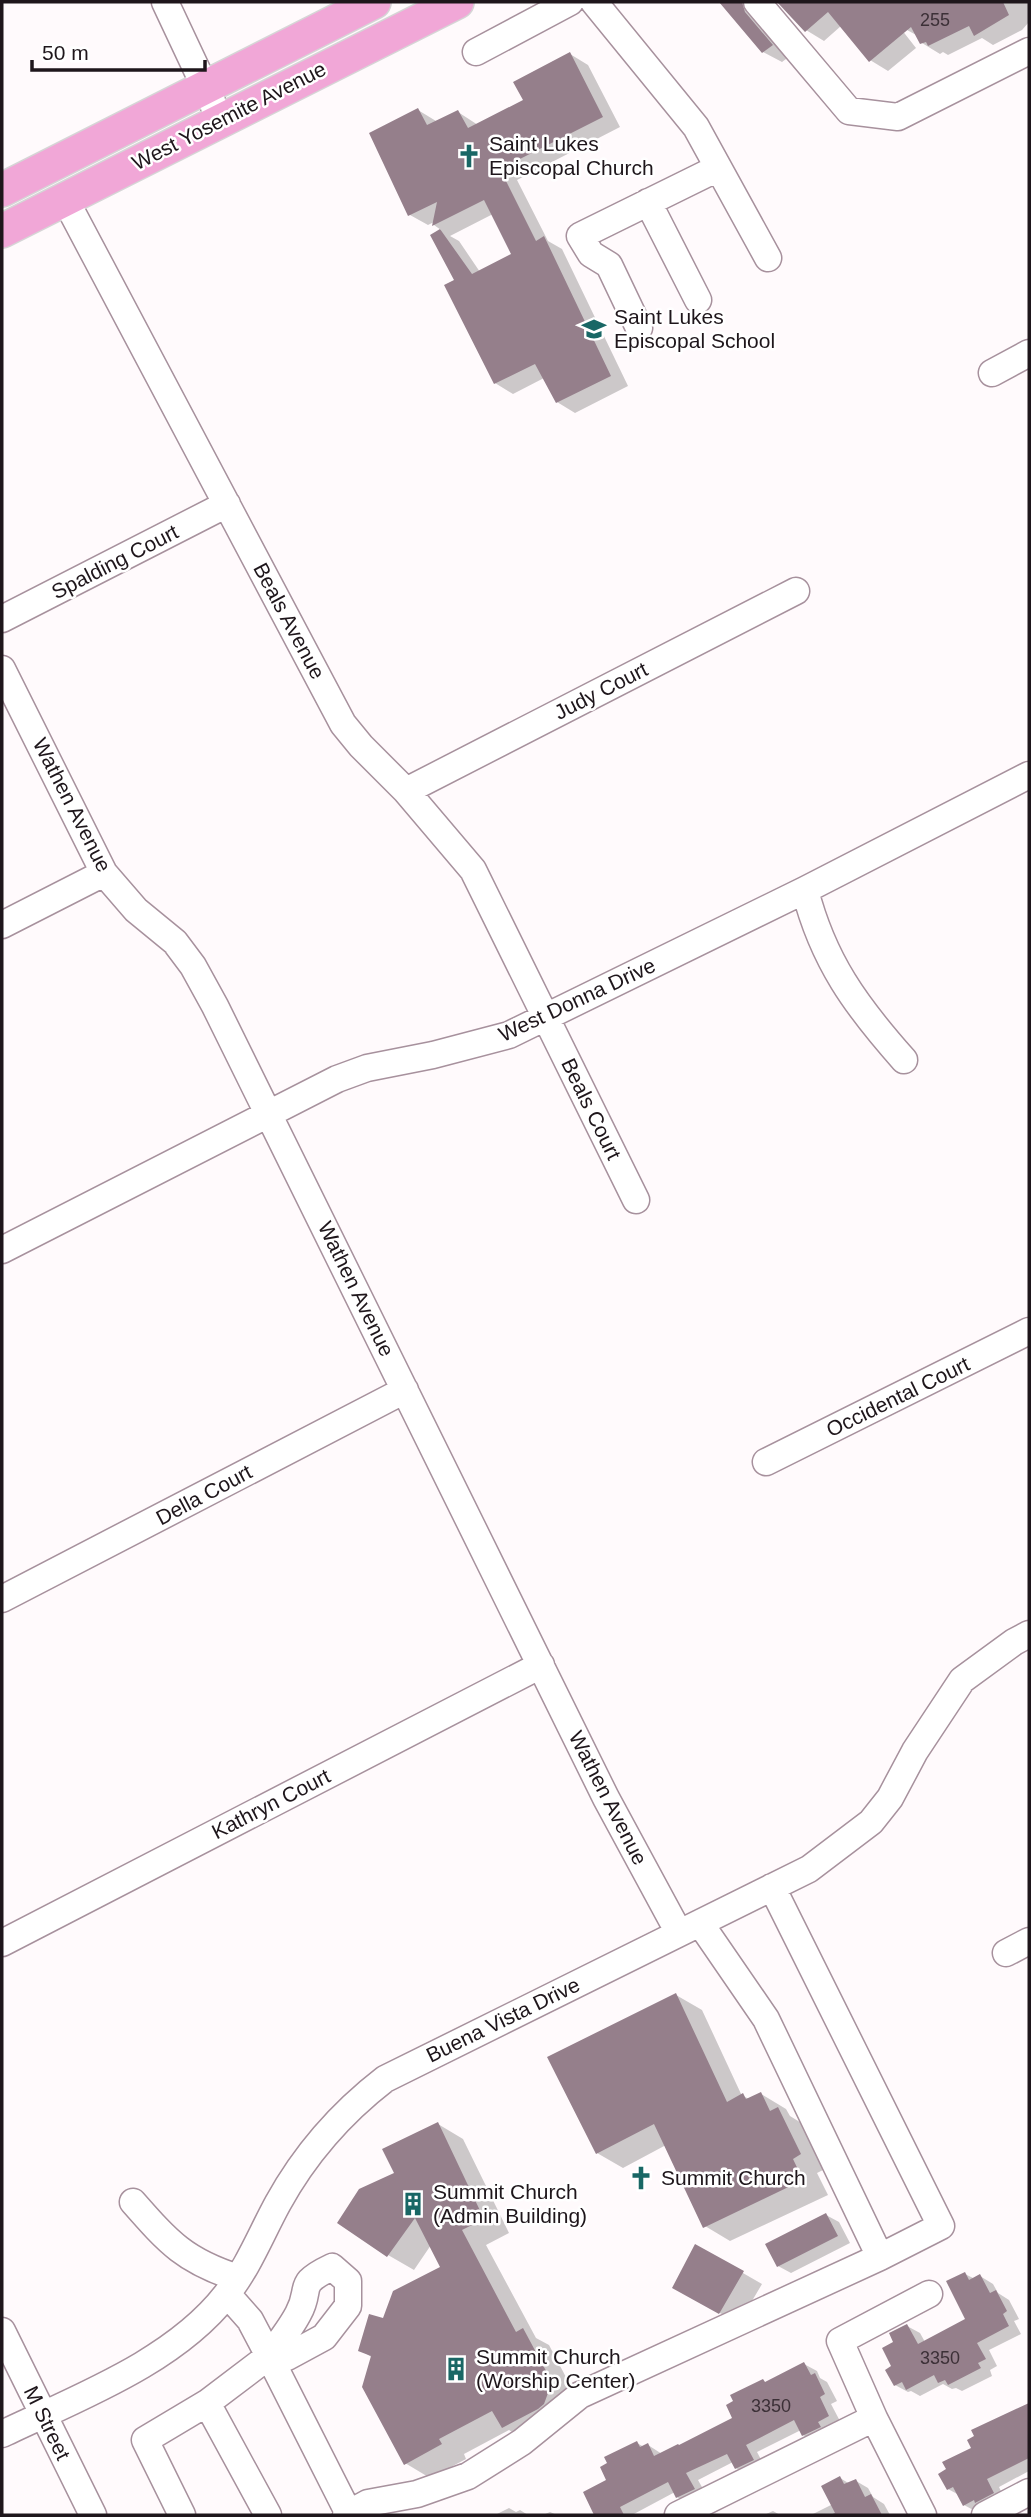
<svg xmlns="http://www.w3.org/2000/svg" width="1031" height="2517" viewBox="0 0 1031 2517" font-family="Arial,sans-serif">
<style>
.shadow{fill:#0003;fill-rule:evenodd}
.building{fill:#957f8b}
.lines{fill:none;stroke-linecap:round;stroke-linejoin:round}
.minor-casing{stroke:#a7919d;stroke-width:29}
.major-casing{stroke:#d6d5d6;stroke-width:36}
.minor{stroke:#fff;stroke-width:26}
.major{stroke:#f1a7d7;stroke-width:33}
.labels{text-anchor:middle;stroke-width:5;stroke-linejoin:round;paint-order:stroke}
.number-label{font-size:18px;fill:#3c3037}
.street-label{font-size:21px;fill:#1e161b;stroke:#fff}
.poi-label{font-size:21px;fill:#1e161b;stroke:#fff;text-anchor:start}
</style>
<rect width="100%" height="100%" fill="#fffafc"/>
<path class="shadow" d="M722 2H764L790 56 782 62 763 52Z
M780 2H880L916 48 888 71 870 60 841 26 824 41 806 30Z
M893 2H1029V22L1022 30 993 45 982 38 948 55 943 52 940 54 922 43 918 36 907 30Z
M570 54 588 65 620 127 517 180 548 241 562 249 628 386 575 413 557 402 544 378 513 394 495 383 456 281 433 235 441 230 434 225V222L428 225 410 215 418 110 436 121 458 112 478 125 525 101ZM493 214 513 254 480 272 459 241 450 236Z
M676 1995 702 2010 742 2096 750 2099 761 2094 786 2109 790 2116 803 2124 825 2169 817 2173 828 2195 730 2241 705 2226 666 2145 623 2168 597 2153Z
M438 2124 463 2139 509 2233 486 2245 536 2338 549 2345 577 2398 528 2442 509 2430 464 2454 466 2459 430 2478 405 2463 373 2358 360 2350 384 2320 442 2268 431 2245 414 2270 388 2255 396 2174Z
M826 2215 839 2222 850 2243 791 2273 778 2266Z
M696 2246 762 2284 739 2323 693 2299Z
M965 2274 975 2279 980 2276 993 2284 998 2293 1009 2300 1019 2319 1014 2321 1021 2334 989 2350 997 2366 990 2370 992 2376 962 2391 956 2388 952 2389 943 2384 920 2396 911 2391 908 2392 895 2385V2343L907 2326 920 2333 925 2342 968 2320Z
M804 2364 817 2371 820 2378 827 2382 837 2401 831 2404 841 2423 816 2442 803 2435 801 2430 757 2452 765 2467 749 2476 736 2468 733 2462 698 2480 707 2496 690 2505 677 2497 675 2492 632 2515H596L585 2493 609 2481 637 2443 644 2447 648 2445 662 2454 735 2419 763 2381 766 2383Z
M1029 2404V2471L999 2487 1005 2500 977 2512 964 2505 959 2495 948 2489 973 2448 976 2437 974 2431Z
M840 2478 850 2484 856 2481 868 2488 873 2497 884 2504 890 2515H811L833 2504Z
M509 2508 516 2512 520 2510 528 2515H495Z
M773 2511 780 2515H764Z
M550 2512 557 2515H543Z"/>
<path class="building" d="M719 2H742L745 12 773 45 762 53Z
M777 2H1003L1009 15 974 36 969 26 928 46 926 42 920 44 911 27 869 62 828 12 805 32Z
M570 52 603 117 500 169 536 241 544 236 611 376 556 403 535 364 494 384 444 285 454 280 430 235 440 229 472 274 511 254 484 200 432 226 437 202 408 216 369 133 418 108 427 125 458 110 468 128 523 100 513 82Z
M676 1993 727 2102 743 2093 746 2099 761 2092 770 2111 778 2107 801 2154 793 2159 803 2180 703 2228 654 2124 596 2154 547 2057Z
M438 2122 484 2219 462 2230 516 2332 523 2328 552 2382 544 2404 538 2409 502 2428 492 2411 439 2439 442 2444 404 2465 362 2387 371 2356 358 2351 369 2314 383 2318 393 2291 440 2267 415 2218 387 2257 337 2223 359 2189 394 2173 382 2149Z
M826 2213 838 2236 777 2267 765 2244Z
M695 2244 744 2271 719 2314 672 2288Z
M965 2272 969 2280 980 2274 990 2293 996 2290 1007 2311 1003 2314 1009 2326 977 2343 986 2359 978 2363 981 2368 948 2385 945 2380 938 2383 934 2375 906 2390 902 2382 894 2386 885 2370 891 2366 882 2348 893 2342 889 2333 907 2324 918 2344 965 2319 946 2281Z
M804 2362 811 2375 815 2373 825 2394 820 2397 829 2416 818 2422 821 2427 802 2436 794 2420 746 2445 754 2460 735 2469 727 2454 686 2473 695 2489 676 2498 668 2482 620 2507 624 2515H594L583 2492 606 2480 600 2467 607 2463 604 2457 637 2441 640 2447 648 2443 654 2456 678 2444 679 2445 732 2418 726 2405 733 2401 730 2395 763 2379 765 2382Z
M1029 2403V2458L987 2479 994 2493 975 2503 974 2500 963 2506 953 2487 947 2490 938 2474 946 2469 942 2462 971 2448 967 2440 974 2436 971 2430Z
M840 2476 844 2484 856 2479 865 2497 871 2494 882 2515H830L835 2513 821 2486Z"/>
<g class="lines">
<g class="minor-casing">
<path id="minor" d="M165 2 221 121
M594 2 696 127 768 258
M757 2 849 111 898 117 1029 51
M476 52 570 2
M65 199 343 724 361 746 406 791 473 870 636 1200
M648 202 698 300
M639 328 609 265 591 254 580 236 718 168
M992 373 1029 353
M2 619 227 504
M2 669 104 873 136 910 175 942 193 966 215 1006 606 1798 679 1933
M406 791 796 591
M805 890C823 961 856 1006 904 1060
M2 925 104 873
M2 1250 337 1079 367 1068 433 1055 509 1035 805 890 1029 775
M766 1462 1029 1331
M2 1599 405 1390
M700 1923 766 2019 880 2257 941 2226 772 1887
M2 1943 541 1665
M1006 1953 1029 1941
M133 2202C169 2243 185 2261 238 2278
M332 2267 348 2281V2306L324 2337 287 2357 269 2356C279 2343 290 2329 298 2314 313 2287 294 2285 332 2267Z
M227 2294 250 2320 269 2356
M2 2331 93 2515
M207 2403 269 2356 349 2514
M874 2418 923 2515
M2 2434C77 2398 174 2362 226 2295 248 2268 261 2234 278 2203 305 2154 341 2113 385 2079L809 1869 871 1822 890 1798 915 1751 962 1680 1014 1642 1029 1634
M182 2515 145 2440 207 2403 268 2515
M346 2515 368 2503 417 2494 468 2476 522 2442 580 2395 880 2257
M678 2515 874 2418 840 2341 929 2294
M985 2515 1029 2492"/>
</g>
<g class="major-casing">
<path id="major" d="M2 190 374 2
M2 231 457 2"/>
</g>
<use href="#minor" class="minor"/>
<use href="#major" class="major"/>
</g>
<defs>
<g id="church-bare" transform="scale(1.89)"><path d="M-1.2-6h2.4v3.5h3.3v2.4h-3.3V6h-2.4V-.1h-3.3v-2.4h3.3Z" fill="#196765" stroke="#fff" stroke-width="2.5" paint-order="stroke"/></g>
<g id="school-bare" transform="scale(1.89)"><path d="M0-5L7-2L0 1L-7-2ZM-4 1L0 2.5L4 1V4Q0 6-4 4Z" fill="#196765" stroke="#fff" stroke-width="2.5" paint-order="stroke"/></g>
<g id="building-bare" transform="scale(1.89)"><path d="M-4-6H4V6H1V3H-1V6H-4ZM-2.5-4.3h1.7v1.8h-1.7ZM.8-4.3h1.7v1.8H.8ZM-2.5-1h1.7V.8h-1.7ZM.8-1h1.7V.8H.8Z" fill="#196765" stroke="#fff" stroke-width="2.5" paint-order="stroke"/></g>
</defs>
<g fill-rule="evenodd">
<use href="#church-bare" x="469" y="156"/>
<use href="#school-bare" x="594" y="329"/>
<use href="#church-bare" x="641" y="2178"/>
<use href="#building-bare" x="413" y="2204"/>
<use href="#building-bare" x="456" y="2369"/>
</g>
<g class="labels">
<g class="number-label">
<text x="935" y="26">255</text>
<text x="940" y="2364">3350</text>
<text x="771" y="2412">3350</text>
</g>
<g class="street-label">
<text transform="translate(229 116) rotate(-27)" y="7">West Yosemite Avenue</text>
<text transform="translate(115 562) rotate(-27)" y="7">Spalding Court</text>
<text transform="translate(289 621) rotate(62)" y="7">Beals Avenue</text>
<text transform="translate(601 691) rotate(-27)" y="7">Judy Court</text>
<text transform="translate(72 805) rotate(63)" y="7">Wathen Avenue</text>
<text transform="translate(577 1000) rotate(-25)" y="7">West Donna Drive</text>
<text transform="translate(591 1109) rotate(64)" y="7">Beals Court</text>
<text transform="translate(356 1289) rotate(64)" y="7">Wathen Avenue</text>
<text transform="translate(898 1397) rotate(-26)" y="7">Occidental Court</text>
<text transform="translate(204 1495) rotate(-28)" y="7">Della Court</text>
<text transform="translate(608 1798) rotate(63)" y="7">Wathen Avenue</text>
<text transform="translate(271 1804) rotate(-27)" y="7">Kathryn Court</text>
<text transform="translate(503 2020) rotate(-26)" y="7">Buena Vista Drive</text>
<text transform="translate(47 2423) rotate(64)" y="7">M Street</text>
</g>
<g class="poi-label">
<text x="489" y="151">Saint Lukes<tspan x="489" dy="24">Episcopal Church</tspan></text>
<text x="614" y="324">Saint Lukes<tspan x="614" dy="24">Episcopal School</tspan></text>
<text x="661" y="2185">Summit Church</text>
<text x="433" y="2199">Summit Church<tspan x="433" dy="24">(Admin Building)</tspan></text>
<text x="476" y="2364">Summit Church<tspan x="476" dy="24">(Worship Center)</tspan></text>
</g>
</g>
<rect width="1031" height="2517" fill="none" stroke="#1e161b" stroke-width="7"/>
<path d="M32 60v10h173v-10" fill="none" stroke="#1e161b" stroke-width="3.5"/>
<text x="42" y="60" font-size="21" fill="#1e161b" stroke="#ffffff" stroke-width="5" paint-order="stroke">50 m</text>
</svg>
